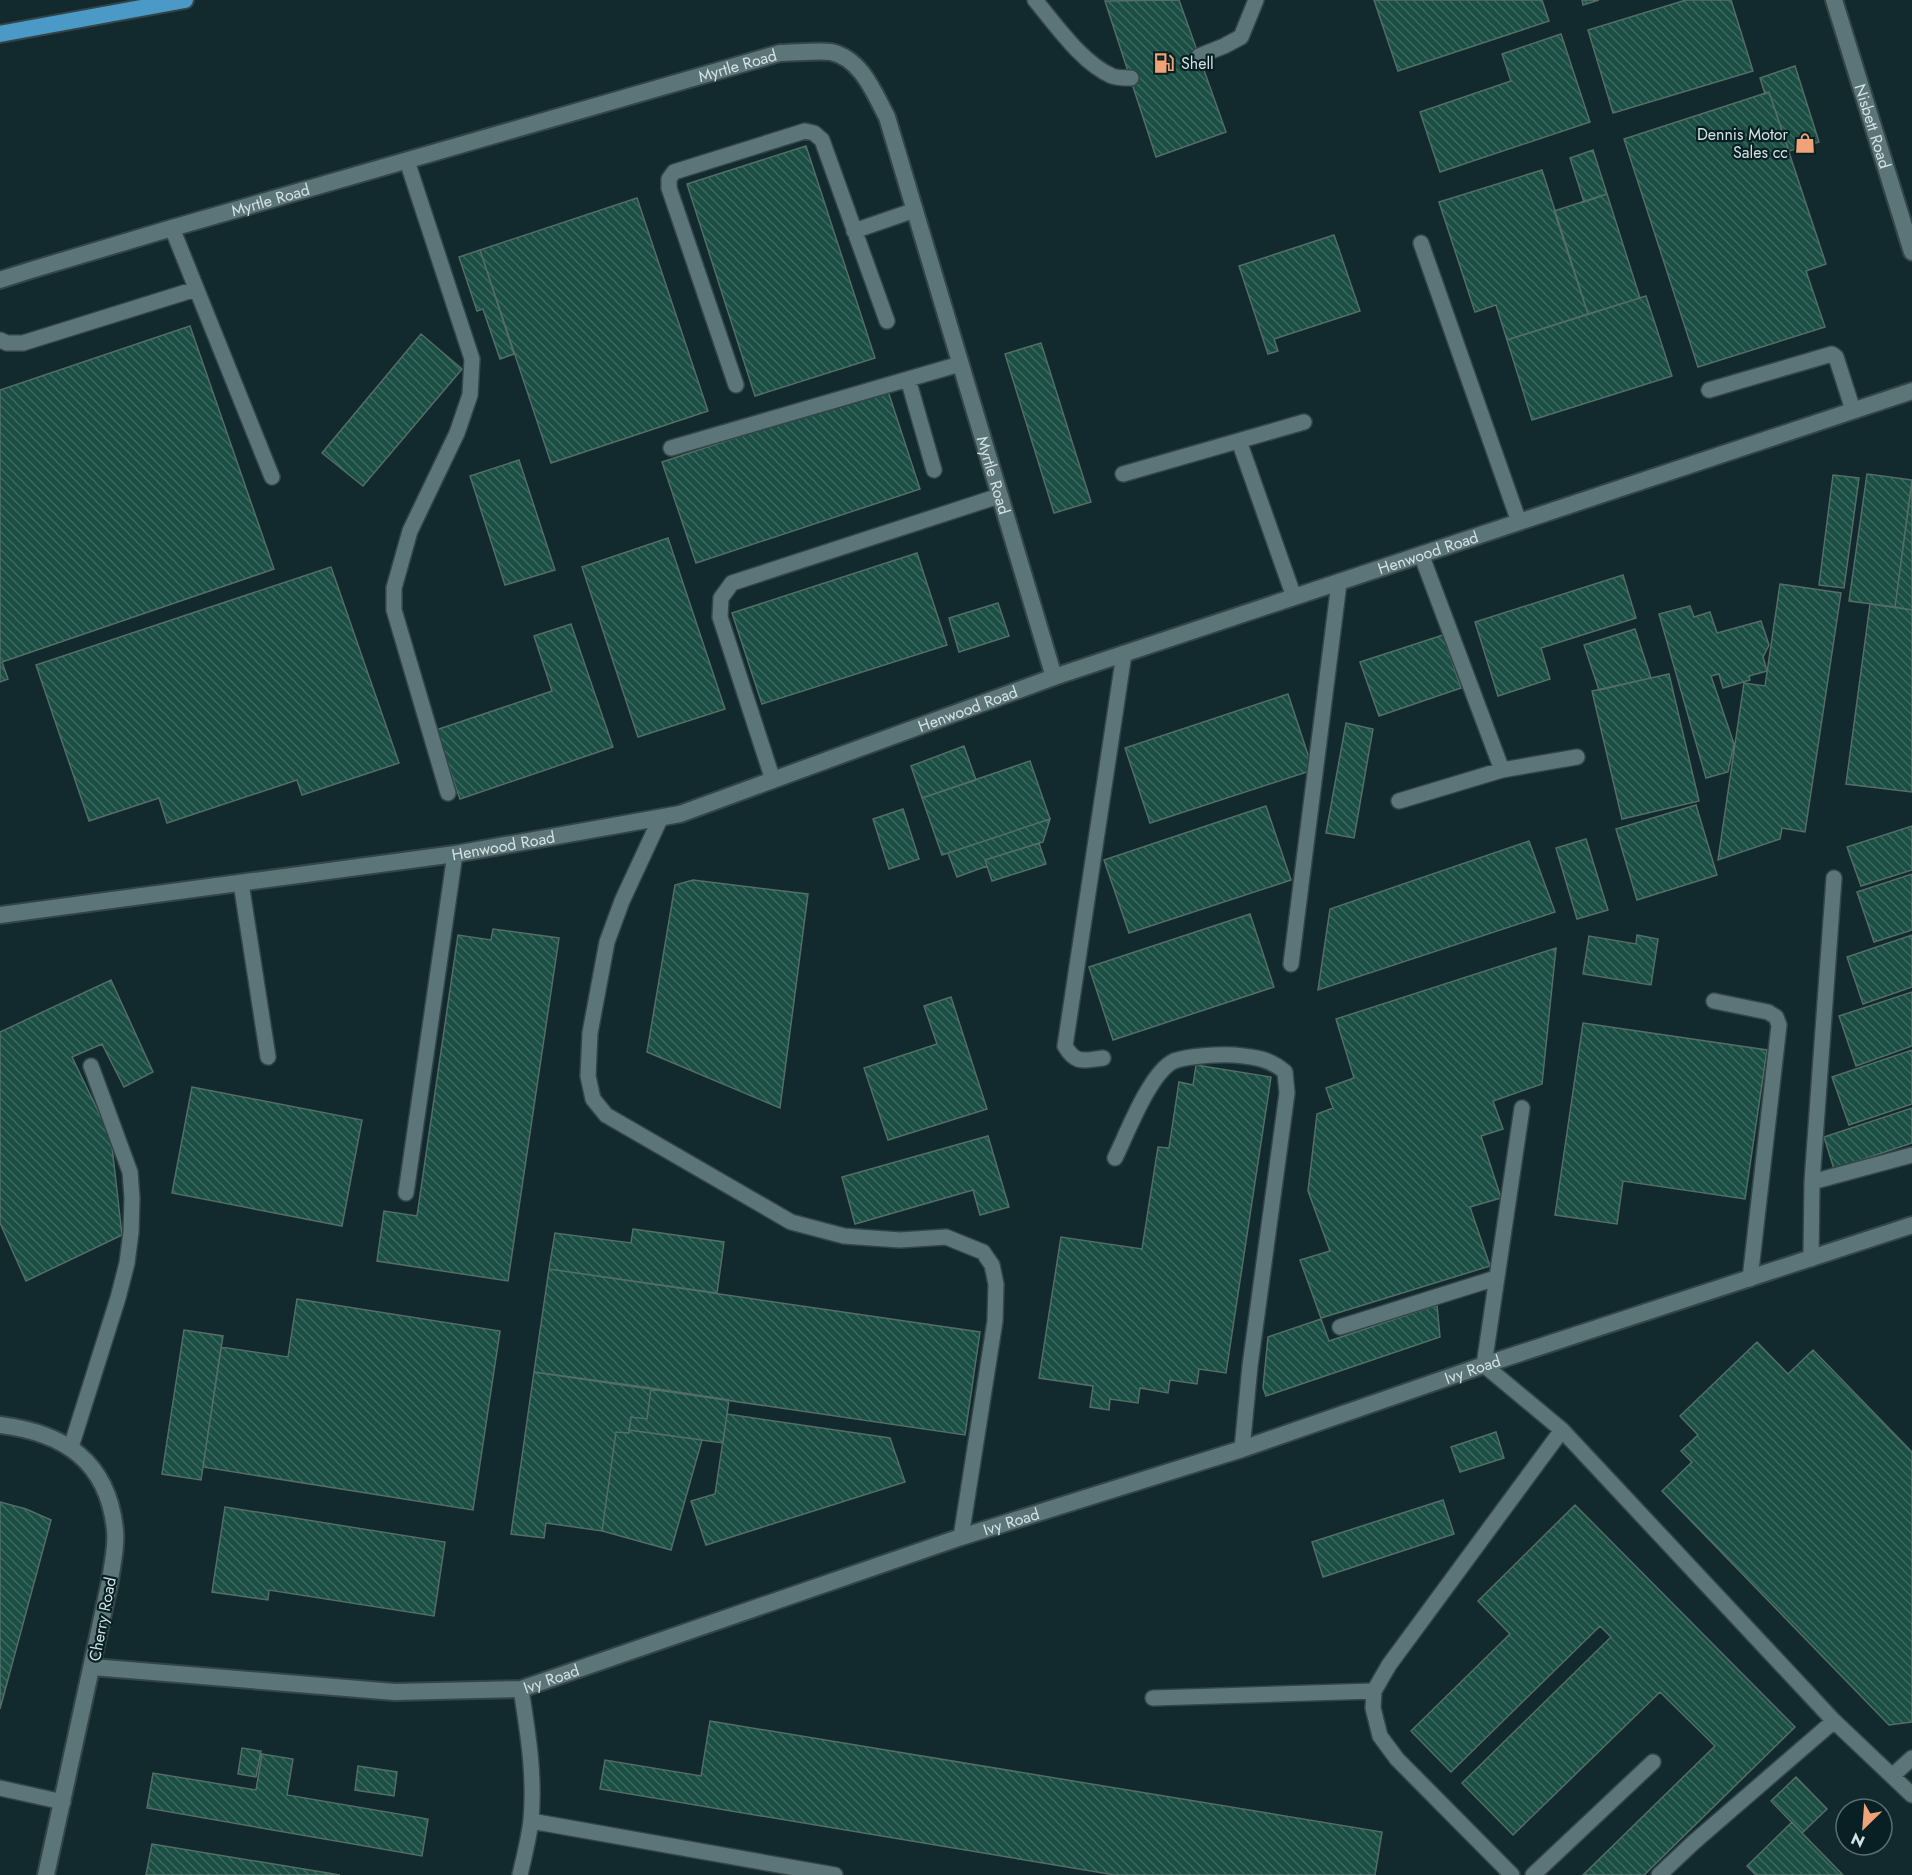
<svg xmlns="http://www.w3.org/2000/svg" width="1912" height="1875" viewBox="0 0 1912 1875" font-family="Jost,sans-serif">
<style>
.building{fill:url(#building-back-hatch);stroke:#546d66;stroke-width:1.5}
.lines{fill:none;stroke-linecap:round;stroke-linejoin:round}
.service-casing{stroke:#334547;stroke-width:18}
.minor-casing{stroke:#334547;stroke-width:20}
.trunk-casing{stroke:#334547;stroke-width:20}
.service{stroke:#5b7579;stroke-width:15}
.minor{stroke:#5b7579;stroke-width:16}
.trunk{stroke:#4a99c6;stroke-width:16}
.labels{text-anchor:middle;stroke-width:4.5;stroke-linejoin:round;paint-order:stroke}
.poi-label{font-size:16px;fill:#d4e2e4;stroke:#082024;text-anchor:start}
.street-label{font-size:16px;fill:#d4e2e4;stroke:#082024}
</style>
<defs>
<pattern id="building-back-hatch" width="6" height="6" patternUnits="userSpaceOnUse" patternTransform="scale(1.5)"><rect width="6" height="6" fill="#1b4f44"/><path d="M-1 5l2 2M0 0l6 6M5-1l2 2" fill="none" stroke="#3b685f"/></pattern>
</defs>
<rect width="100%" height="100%" fill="#122a2e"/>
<path class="building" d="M1179 0 1226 132 1156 157 1105 1Z
M1374 0H1542L1549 21 1398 71Z
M1582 0H1599L1583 5Z
M1686 0H1731L1753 71 1613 113 1588 30Z
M1561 34 1590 122 1440 172 1420 112 1511 81 1502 54Z
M1795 66 1819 142 1789 151 1769 92 1765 94 1760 78Z
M1769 92 1826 264 1806 271 1825 327 1698 367 1624 139Z
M806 146 875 358 755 396 687 184Z
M1593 150 1607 194 1584 202 1570 158Z
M1542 170 1588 314 1507 340 1496 305 1475 312 1439 202Z
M1607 194 1640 298 1588 314 1554 211Z
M637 198 708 411 551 463 480 250Z
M1334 235 1360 311 1274 339 1278 351 1268 354 1239 266Z
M480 250 514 354 500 359 483 309 477 311 459 257Z
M1646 296 1672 376 1532 420 1507 340Z
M190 326 274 569 2 662 8 679 0 682V390Z
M421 334 462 369 363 486 322 453Z
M1041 343 1091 502 1054 513 1005 354Z
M887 388 920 489 696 563 662 462Z
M519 460 555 570 505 585 470 476Z
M1867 474 1912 480 1895 607 1849 601Z
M1833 475 1859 478 1844 588 1819 585Z
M1912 481V610L1895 607Z
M668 538 725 709 638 737 582 567Z
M917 553 947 645 762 704 732 613Z
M331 567 399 763 302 795 297 780 167 823 159 798 89 821 36 665Z
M1623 575 1636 618 1541 648 1550 679 1498 696 1475 622Z
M1780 584 1841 593 1805 832 1782 828 1780 839 1718 860 1744 683 1765 686Z
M998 603 1009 636 959 652 949 618Z
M1870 604 1912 610V792L1846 784Z
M1690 606 1694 617 1710 612 1717 633 1761 621 1769 645 1763 657 1767 671 1749 676 1750 680 1723 688 1719 674 1711 676 1734 744 1728 772 1706 778 1659 614Z
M571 624 613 747 460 799 436 730 552 691 534 636Z
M1635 629 1651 678 1599 690 1584 645Z
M1443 635 1461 688 1379 716 1360 662Z
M1669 674 1699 801 1622 819 1592 691Z
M1288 694 1313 770 1150 823 1125 748Z
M1346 723 1373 729 1354 838 1326 833Z
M964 746 976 780 922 798 911 766Z
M1030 761 1050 819 942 855 922 798Z
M1696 805 1717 875 1637 900 1616 829Z
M1266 806 1291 880 1129 933 1104 860Z
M903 809 919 859 889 869 873 819Z
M1050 819 1043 842 985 860 987 866 957 877 948 853Z
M1912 826V870L1861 886 1847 847Z
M1586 839 1608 910 1577 919 1556 848Z
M1529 841 1555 912 1318 990 1330 909Z
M1039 843 1046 864 992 881 985 860Z
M1912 874V930L1874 942 1857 892Z
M693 880 808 894 780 1108 647 1052 675 885Z
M1250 914 1274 987 1113 1040 1089 967Z
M493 929 559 938 508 1281 377 1261 384 1211 417 1216 458 935 491 940Z
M1637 935 1658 939 1651 985 1583 974 1589 936 1636 944Z
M1912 935V987L1863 1004 1847 957Z
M1556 948 1542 1084 1493 1101 1503 1129 1481 1136 1501 1198 1470 1207 1490 1266 1321 1318 1300 1260 1330 1251 1308 1191 1317 1114 1333 1108 1326 1088 1354 1078 1336 1019Z
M111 980 153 1072 124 1087 102 1044 72 1057 111 1138 122 1235 26 1281 0 1223V1032Z
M1912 992V1046L1856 1066 1839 1016Z
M951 997 987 1109 888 1140 864 1068 937 1044 924 1006Z
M1583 1023 1767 1050 1745 1199 1623 1181 1617 1224 1555 1215Z
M1912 1050V1104L1849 1125 1832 1077Z
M1196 1065 1271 1077 1226 1373 1199 1369 1197 1384 1170 1380 1168 1393 1140 1388 1138 1403 1110 1399 1109 1410 1090 1407 1093 1386 1039 1378 1061 1237 1142 1249 1158 1147 1169 1148 1179 1082 1193 1085Z
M192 1087 362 1120 342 1226 172 1193Z
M1912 1108V1143L1834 1169 1824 1137Z
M988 1136 1009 1207 980 1215 973 1190 855 1224 842 1177Z
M633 1229 724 1242 717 1293 549 1269 555 1233 631 1243Z
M549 1269 980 1332 965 1435 534 1372Z
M297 1299 500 1331 473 1510 203 1467 221 1347 288 1357Z
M1437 1305 1440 1337 1266 1396 1263 1388 1268 1337 1321 1319 1329 1341Z
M184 1330 223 1336 201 1480 162 1474Z
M1757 1342 1788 1374 1813 1350 1912 1452V1722L1889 1725 1662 1491 1692 1462 1681 1451 1698 1435 1680 1416Z
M534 1372 651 1388 647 1419 631 1417 629 1433 616 1432 602 1531 546 1523 544 1538 511 1534Z
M651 1388 729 1400 723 1443 629 1430 631 1417 647 1419Z
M727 1414 890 1438 905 1482 706 1545 691 1501 715 1494Z
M629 1430 702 1440 671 1550 602 1531 616 1432 629 1433Z
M1496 1432 1504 1458 1460 1472 1451 1447Z
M1443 1500 1454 1534 1323 1577 1312 1542Z
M0 1502 26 1509 51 1520 0 1709Z
M1575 1505 1795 1727 1644 1875H1583L1715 1746 1660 1692 1513 1835 1462 1783 1611 1637 1600 1626 1451 1772 1411 1731 1510 1634 1478 1601Z
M225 1507 445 1542 434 1616 269 1590 268 1600 212 1592Z
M710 1721 1382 1832 1375 1875H1115L600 1789 605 1760 701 1776Z
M242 1748 261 1751 256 1777 238 1774Z
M262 1754 293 1759 287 1795 428 1819 422 1856 147 1808 153 1773 256 1790Z
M358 1766 397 1772 394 1796 355 1790Z
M1796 1777 1827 1809 1802 1833 1771 1801Z
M1792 1822 1802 1833 1843 1875H1756L1747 1866Z
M152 1844 340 1875H146Z"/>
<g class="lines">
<g class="service-casing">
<path id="service" d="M1035 0C1056 25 1082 63 1112 76 1117 78 1124 78 1131 78
M1199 56 1224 46 1241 37 1256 0
M407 161 472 359 470 395 457 433 410 531 394 588V610L448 793
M172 228 272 477
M854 231 915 210
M1421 243 1519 522
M0 340 7 343H23L196 289
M908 379 934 470
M736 385 669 188V179L674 172 805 131 814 133 822 140 887 321
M1709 390 1832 354 1836 357 1853 410
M1239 441 1294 597
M671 448 960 364
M1123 474 1304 422
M1421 554 1502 770
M773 780 720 617 721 598 732 583 999 496
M1399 801 1502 770 1577 757
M661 817 622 901 607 942 590 1033 588 1076 593 1099 606 1115 791 1222 844 1236 900 1240 946 1237 983 1252 992 1265 996 1284 995 1321 961 1537
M241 883 268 1057
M1291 964 1339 583
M1714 1001 1768 1012 1776 1017 1779 1025 1750 1279
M1103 1058C1084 1060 1076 1065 1065 1046L1124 654
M1522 1108 1484 1365 1562 1430 1834 1721 1912 1795
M1115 1158C1127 1134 1150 1072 1174 1061 1187 1056 1219 1054 1234 1055 1254 1057 1269 1058 1285 1072L1287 1093 1250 1366 1242 1449
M1812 1182 1912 1155
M406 1193 455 854
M1811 1259 1812 1182 1834 878
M1340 1327 1496 1278
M71 1447 118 1298 127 1263 131 1232 132 1198 130 1172 91 1066
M1153 1698 1374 1691
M1892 1776 1912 1758
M0 1788 63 1802
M531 1821 835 1875
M520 1875C524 1857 529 1838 531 1820 535 1776 528 1733 521 1689
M1512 1875 1397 1759 1380 1736 1373 1708 1374 1691 1389 1665 1562 1430
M1533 1875 1653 1762
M1659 1875 1694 1842 1834 1721"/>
</g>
<g class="minor-casing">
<g id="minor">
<path id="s1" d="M1834 0 1912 252"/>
<path id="s2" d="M0 280 28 271 172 228 780 53C794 53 819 50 831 52 862 59 874 93 887 117L1054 677"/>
<path id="s3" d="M0 915 455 854 680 814 1054 677 1912 391"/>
<path d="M0 1425C64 1433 108 1461 115 1530 117 1546 112 1565 110 1581L46 1875"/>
<path id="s4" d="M92 1667 395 1692 521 1689 961 1537 1242 1449 1484 1365 1912 1225"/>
</g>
</g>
<g class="trunk-casing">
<path id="trunk" d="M0 34 185 0"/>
</g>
<use href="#service" class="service"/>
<use href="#minor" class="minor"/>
<use href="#trunk" class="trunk"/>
</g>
<defs>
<g id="fuel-bare" transform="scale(1.62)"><path d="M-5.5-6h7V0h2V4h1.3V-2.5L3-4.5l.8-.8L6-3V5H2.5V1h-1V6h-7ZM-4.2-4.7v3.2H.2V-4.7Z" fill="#f0a378" stroke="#082024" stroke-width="2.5" paint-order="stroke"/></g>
<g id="shop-bare" transform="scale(1.62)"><path d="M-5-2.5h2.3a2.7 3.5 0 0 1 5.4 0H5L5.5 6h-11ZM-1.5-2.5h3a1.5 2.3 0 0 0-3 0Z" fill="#f0a378" stroke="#082024" stroke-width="2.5" paint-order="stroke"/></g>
</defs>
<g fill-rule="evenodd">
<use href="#fuel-bare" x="1164" y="63"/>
<use href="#shop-bare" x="1805" y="143"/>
</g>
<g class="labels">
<g class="poi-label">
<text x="1181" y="69">Shell</text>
<text x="1788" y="140" text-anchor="end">Dennis Motor<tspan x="1788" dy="18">Sales cc</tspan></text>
</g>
<g class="street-label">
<text dy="6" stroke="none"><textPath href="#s2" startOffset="768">Myrtle Road</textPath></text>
<text dy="6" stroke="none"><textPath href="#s1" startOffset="132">Nisbett Road</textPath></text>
<text dy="6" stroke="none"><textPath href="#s2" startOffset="282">Myrtle Road</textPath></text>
<text dy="6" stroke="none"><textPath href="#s2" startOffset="1326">Myrtle Road</textPath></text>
<text dy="6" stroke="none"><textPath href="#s3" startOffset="1480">Henwood Road</textPath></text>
<text dy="6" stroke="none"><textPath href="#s3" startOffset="994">Henwood Road</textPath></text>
<text dy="6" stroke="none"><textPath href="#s3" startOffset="508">Henwood Road</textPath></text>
<text dy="6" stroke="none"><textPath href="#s4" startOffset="1434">Ivy Road</textPath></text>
<text dy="6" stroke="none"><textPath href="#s4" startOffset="948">Ivy Road</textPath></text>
<text transform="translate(102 1619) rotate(-79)" y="6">Cherry Road</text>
<text dy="6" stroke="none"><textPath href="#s4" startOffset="462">Ivy Road</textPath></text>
</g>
</g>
<g transform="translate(1864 1827) rotate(205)"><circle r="28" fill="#082024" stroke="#5a6e71" stroke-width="1.5"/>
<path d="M0-4.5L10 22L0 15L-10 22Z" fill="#f0a378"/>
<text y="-9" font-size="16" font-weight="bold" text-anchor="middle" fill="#d4e2e4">N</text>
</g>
</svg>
